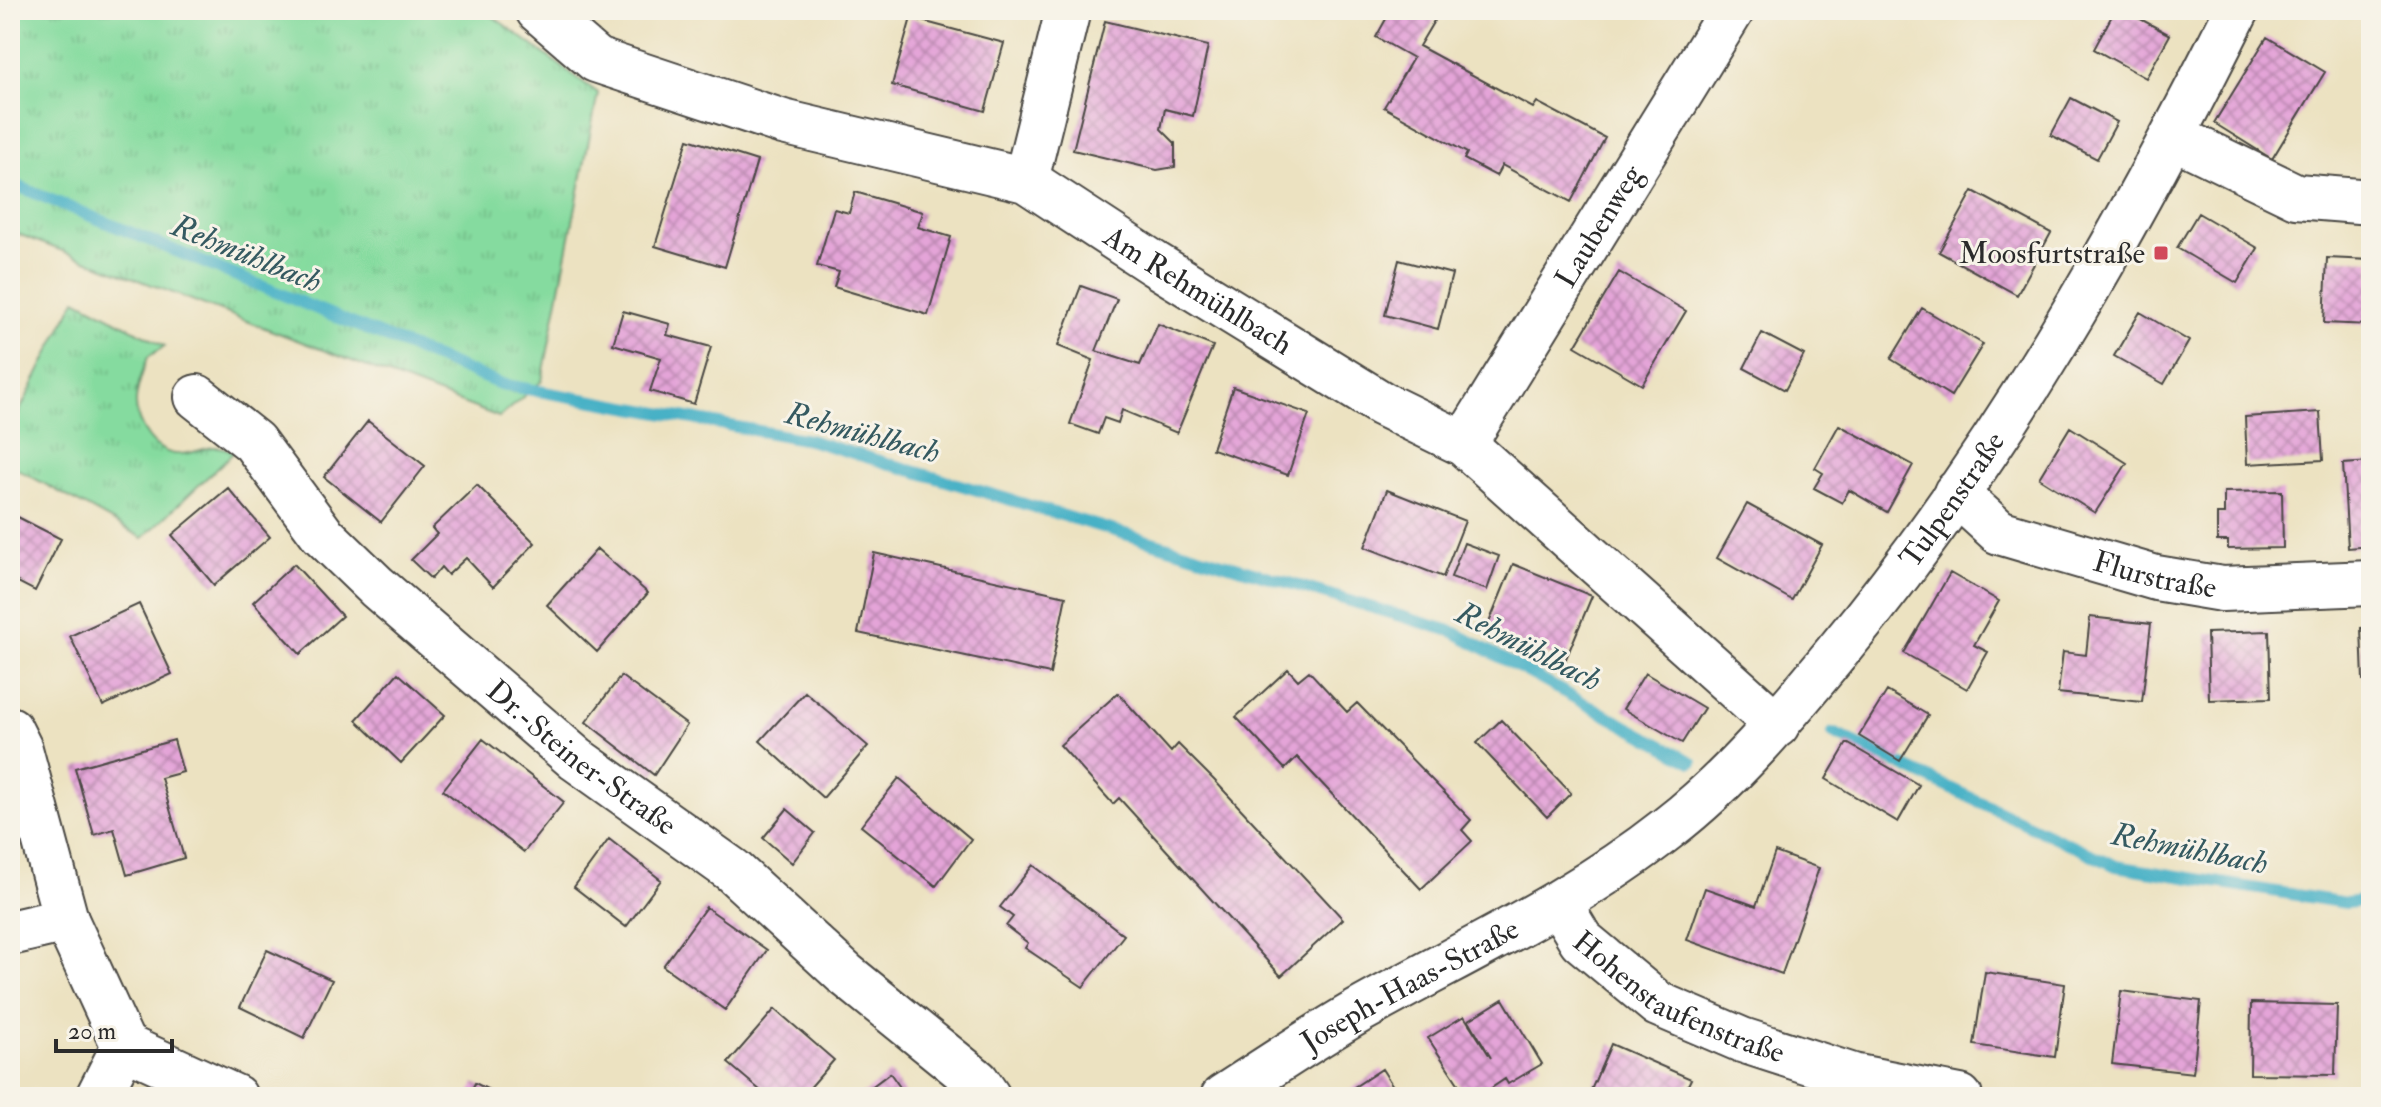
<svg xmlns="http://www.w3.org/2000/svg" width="2381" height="1107" viewBox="0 0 2381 1107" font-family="'IM FELL Double Pica',serif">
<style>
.grass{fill:url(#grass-tufts);stroke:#588365;stroke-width:2}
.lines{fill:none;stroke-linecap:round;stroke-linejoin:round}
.stream{stroke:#47b1c6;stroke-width:12}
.building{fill:url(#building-cross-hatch)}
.minor-casing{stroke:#484642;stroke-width:48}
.minor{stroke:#fff;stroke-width:44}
.poi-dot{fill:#d1495b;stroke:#f7f3e8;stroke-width:3}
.labels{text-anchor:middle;stroke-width:6;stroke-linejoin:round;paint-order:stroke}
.street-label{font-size:30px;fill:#2b2b2b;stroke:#f7f3e8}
.poi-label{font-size:30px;fill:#2b2b2b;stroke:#f7f3e8;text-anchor:end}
.water-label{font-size:32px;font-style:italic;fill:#355a61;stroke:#f7f3e8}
</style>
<defs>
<pattern id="grass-tufts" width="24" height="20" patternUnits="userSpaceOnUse" patternTransform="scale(2)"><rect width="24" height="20" fill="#85db9f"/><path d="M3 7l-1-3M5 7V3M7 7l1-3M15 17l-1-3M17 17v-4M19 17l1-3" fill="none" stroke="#73bc89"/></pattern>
<pattern id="building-cross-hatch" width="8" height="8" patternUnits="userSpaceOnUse" patternTransform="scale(2)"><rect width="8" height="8" fill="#e4a4d8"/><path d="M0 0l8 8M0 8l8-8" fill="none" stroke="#b986af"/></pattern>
</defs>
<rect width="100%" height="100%" fill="#f7f3e8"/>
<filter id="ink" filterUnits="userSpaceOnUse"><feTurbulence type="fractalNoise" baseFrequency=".0125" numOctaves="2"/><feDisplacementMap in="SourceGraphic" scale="16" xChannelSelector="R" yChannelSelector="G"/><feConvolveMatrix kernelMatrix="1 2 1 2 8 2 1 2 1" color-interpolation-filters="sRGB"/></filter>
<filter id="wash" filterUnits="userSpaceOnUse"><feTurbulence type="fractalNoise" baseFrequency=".006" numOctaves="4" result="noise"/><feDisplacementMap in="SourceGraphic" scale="32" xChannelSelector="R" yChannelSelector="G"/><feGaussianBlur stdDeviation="1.8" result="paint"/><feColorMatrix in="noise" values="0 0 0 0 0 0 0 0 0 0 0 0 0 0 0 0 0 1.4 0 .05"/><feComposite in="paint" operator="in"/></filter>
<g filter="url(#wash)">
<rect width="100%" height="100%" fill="#ece2c1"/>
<path class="grass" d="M10 10H484L598 93 542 381 499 417 10 231Z
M76 299 165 346 148 357C137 388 127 409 149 438 154 445 165 453 175 454 200 456 209 439 234 452L143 538 10 465V430Z"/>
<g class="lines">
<path class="stream" d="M10 183 500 384 809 440 1454 632 1692 762
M1833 733 2116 866 2346 903 2371 900"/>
</g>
<g id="blocks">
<path class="building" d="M1391 10H1419L1435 19 1419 46 1533 108 1537 102 1605 138 1571 202 1502 165 1496 176 1464 159 1467 153 1384 107 1413 58 1376 37Z
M2115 10H2124L2170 35 2146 78 2094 49Z
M911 18 1004 43 985 111 892 85Z
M1105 21 1208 46 1193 116 1165 109 1161 129 1175 143V167L1157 170 1073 150Z
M2267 37 2325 72 2272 159 2214 123Z
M2071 98 2117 122 2097 159 2051 135Z
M688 139 757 161 725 267 655 246Z
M1973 191 2051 233 2017 295 1939 252Z
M855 192 923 212 918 227 951 237 928 315 834 287 839 272 817 266 834 209 849 213Z
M2198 213 2258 248 2237 283 2177 248Z
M2327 258 2371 260V325L2324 323Z
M1399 260 1452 274 1438 329 1385 315Z
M1619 272 1686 311 1642 385 1575 346Z
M1081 286 1117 299 1096 351 1140 365 1158 324 1213 346 1177 433 1122 410 1118 423 1104 418 1098 434 1070 424 1093 360 1058 346Z
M1922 308 1983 344 1951 396 1891 359Z
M623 311 670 324 667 335 711 347 694 404 650 391 661 358 613 344Z
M2140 312 2189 341 2164 384 2114 356Z
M1762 333 1804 355 1785 390 1744 368Z
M1233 387 1309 414 1288 475 1212 449Z
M2320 412 2323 460 2247 464 2245 417Z
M368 421 425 466 381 522 324 477Z
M1839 425 1913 465 1887 512 1849 490 1842 503 1814 488 1823 473 1815 468Z
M2070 427 2127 463 2095 513 2039 478Z
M2371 462V546L2348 548 2343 464Z
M477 485 535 543 493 587 466 558 448 575 441 567 431 579 411 560 437 534 432 528Z
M228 488 270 537 214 585 172 535Z
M1387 490 1465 521 1443 577 1365 547Z
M2282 491 2283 548 2228 549V541H2217V514H2224V492Z
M1747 504 1822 545 1792 600 1717 558Z
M10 513 61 539 35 591 10 578Z
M1464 543 1499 556 1487 590 1451 577Z
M597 549 648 593 597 652 547 605Z
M874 553 1066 596 1050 674 858 633Z
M294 564 342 616 300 654 253 602Z
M1513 564 1592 596 1565 661 1486 630Z
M1950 573 1999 601 1974 645 1988 652 1967 689 1904 653Z
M139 604 172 674 103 706 70 636Z
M2090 617 2151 624 2142 702 2058 693 2063 652 2086 655Z
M2371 627V680H2363L2361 628Z
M2269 631 2271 698 2209 700 2207 633Z
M1288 669 1298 680 1309 671 1347 712 1357 703 1471 820 1462 830 1472 841 1421 889 1297 757 1285 769 1236 717Z
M398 673 445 715 401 763 356 720Z
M1645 673 1704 708 1682 743 1623 709Z
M621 676 687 725 654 775 586 722Z
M1887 691 1928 715 1900 761 1859 736Z
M805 692 868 746 823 798 760 741Z
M1118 693 1171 752 1178 744 1214 780 1343 919 1281 976 1119 798 1113 804 1060 745Z
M1501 720 1571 793 1547 817 1477 743Z
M483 739 564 802 524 852 443 790Z
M174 740 183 772 161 778 184 858 127 875 114 829 94 835 75 768Z
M1847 743 1919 785 1898 822 1826 779Z
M899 778 971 839 936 886 861 826Z
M787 809 815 833 792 863 763 838Z
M609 839 661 880 626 927 574 887Z
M1775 852 1819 868 1782 974 1687 940 1705 888 1756 906Z
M1033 865 1124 935 1083 987 1025 948 1028 943 1006 926 1013 917 1000 907Z
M706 907 767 950 725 1010 663 966Z
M267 950 332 980 304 1038 240 1007Z
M1985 972 2065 984 2055 1057 1974 1045Z
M2121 991 2201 1001 2193 1073 2112 1064Z
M1503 999 1542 1064 1508 1084 1505 1079 1478 1097H1467L1428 1038 1464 1016 1491 1058 1469 1020Z
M2251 1003 2337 1005 2335 1075 2250 1074Z
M775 1009 834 1060 802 1097H768L728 1063Z
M1611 1044 1691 1079 1682 1097H1588Z
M1382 1069 1400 1097H1339Z
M890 1073 907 1097H858Z
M475 1083 503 1097H468Z"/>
</g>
</g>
<g filter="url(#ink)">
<use href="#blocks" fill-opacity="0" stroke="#484642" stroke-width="2"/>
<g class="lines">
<g class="minor-casing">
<g id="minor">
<path id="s1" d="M538 10 596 60 783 122 1026 180 1153 263 1382 404 1464 444 1777 725"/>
<path d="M2174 137 2296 196 2371 202"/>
<path d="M1026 180 1068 10"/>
<path id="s2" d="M197 397 254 442 322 534 377 587 576 759 732 870 845 974 977 1081 988 1097"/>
<path id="s3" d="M1464 444 1732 10"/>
<path id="s4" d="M1956 493 1999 532 2156 578 2222 589 2371 583"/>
<path d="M10 729 20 749 66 920 124 1046 98 1097"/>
<path id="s5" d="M1560 905 1581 940 1658 1004 1742 1040 1853 1076 1960 1097"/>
<path d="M10 933 66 920"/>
<path d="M124 1046 235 1097"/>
<path id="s6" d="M1223 1097C1268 1068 1312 1038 1359 1011 1464 952 1572 904 1668 828 1732 779 1786 714 1837 652 1999 457 2124 236 2237 10"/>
</g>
</g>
<use href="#minor" class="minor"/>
</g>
</g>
<rect class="poi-dot" x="2153" y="245" width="16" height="16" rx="4"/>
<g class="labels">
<g class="street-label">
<text dy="10" stroke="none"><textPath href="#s3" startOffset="256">Laubenweg</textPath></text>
<text dy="10" stroke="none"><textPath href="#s1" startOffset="728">Am Rehmühlbach</textPath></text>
<text dy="10" stroke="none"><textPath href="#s6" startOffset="956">Tulpenstraße</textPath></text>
<text dy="10" stroke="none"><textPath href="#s4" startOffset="220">Flurstraße</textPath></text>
<text dy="10" stroke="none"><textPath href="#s2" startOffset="530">Dr.-Steiner-Straße</textPath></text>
<text dy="10" stroke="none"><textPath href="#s6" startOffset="218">Joseph-Haas-Straße</textPath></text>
<text dy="10" stroke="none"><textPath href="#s5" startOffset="156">Hohenstaufenstraße</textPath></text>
</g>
<g class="poi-label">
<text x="2145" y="263">Moosfurtstraße</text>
</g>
<g class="water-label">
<text transform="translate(247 253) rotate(22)" y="11">Rehmühlbach</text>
<text transform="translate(863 432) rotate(15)" y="11">Rehmühlbach</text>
<text transform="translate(1529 646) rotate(27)" y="11">Rehmühlbach</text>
<text transform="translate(2190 848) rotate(11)" y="11">Rehmühlbach</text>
</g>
</g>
<rect width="2381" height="1107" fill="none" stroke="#f7f3e8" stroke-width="40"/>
<path d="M56 1039v12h116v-12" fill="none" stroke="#2b2b2b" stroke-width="4"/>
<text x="68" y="1039" font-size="24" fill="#2b2b2b" stroke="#f7f3e8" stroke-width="6" paint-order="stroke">20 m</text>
</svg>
